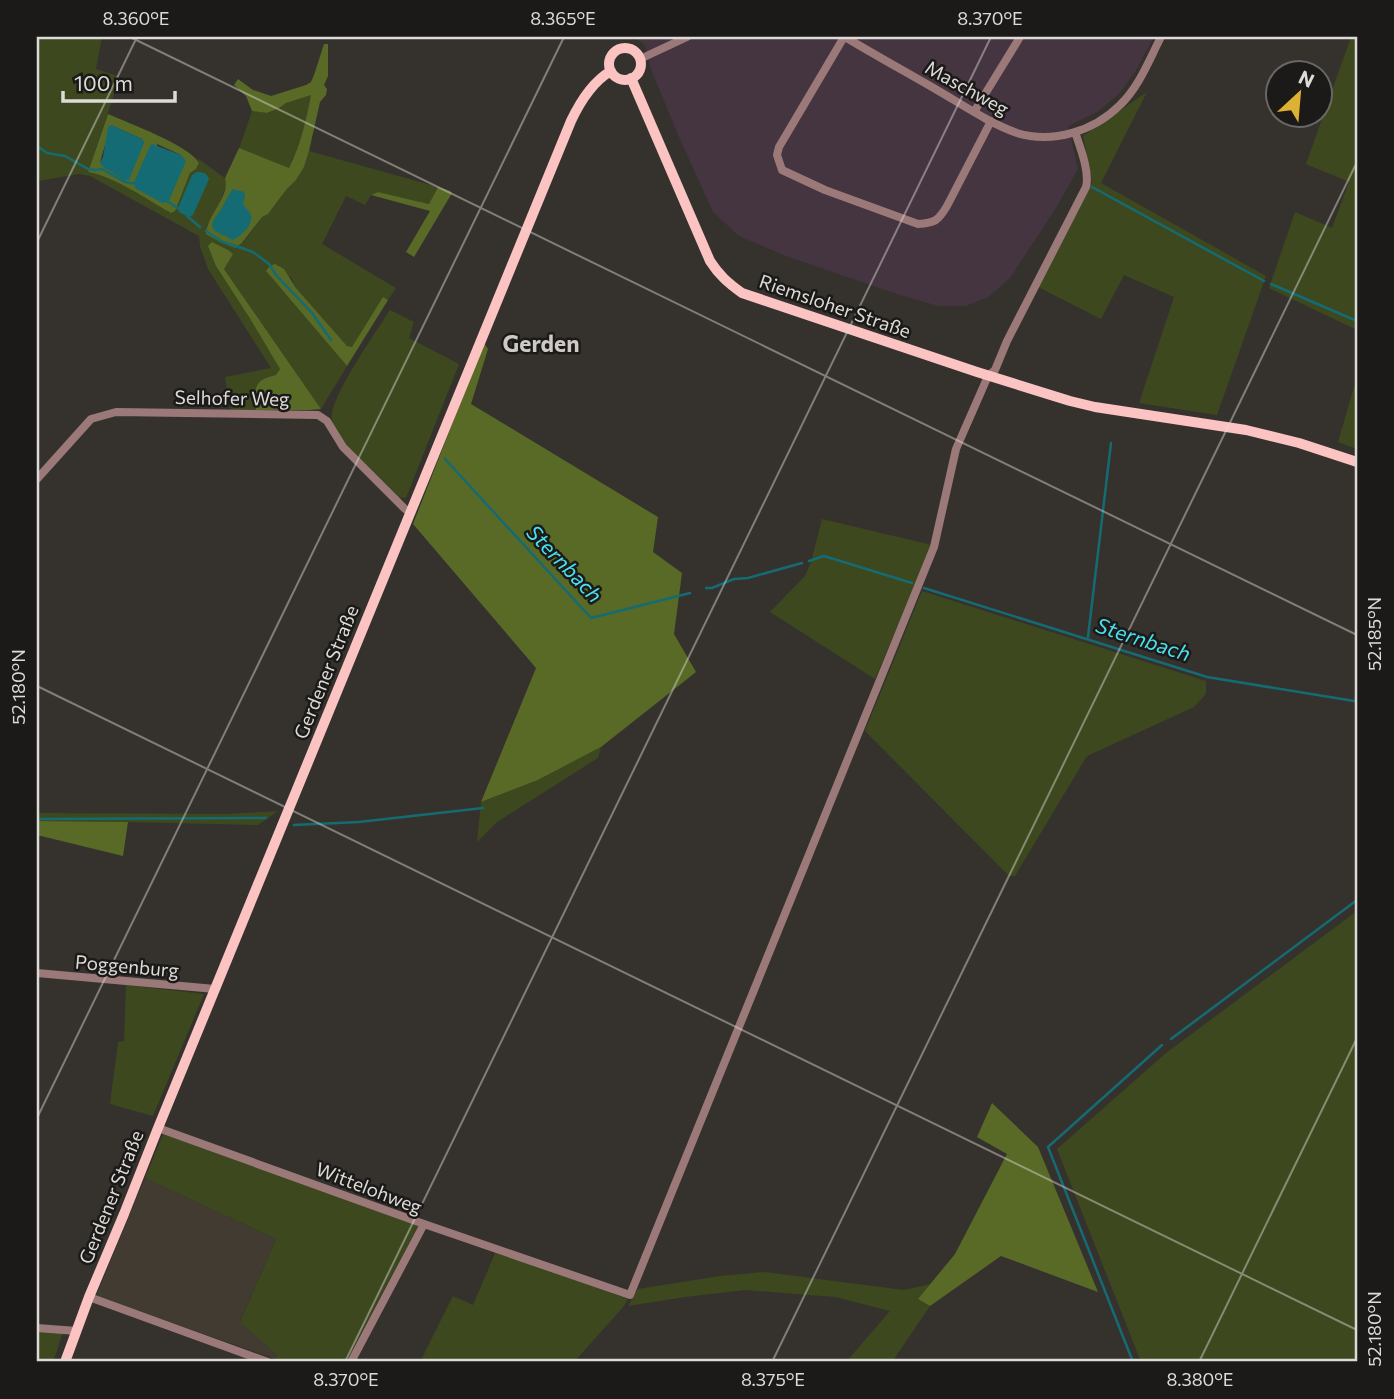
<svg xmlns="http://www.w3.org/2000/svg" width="1394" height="1399" viewBox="0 0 1394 1399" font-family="Commissioner,sans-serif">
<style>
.built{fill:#413b32}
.industrial{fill:#453540}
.green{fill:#3d481f}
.forest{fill:#586a26;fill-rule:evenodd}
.water{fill:#156b73}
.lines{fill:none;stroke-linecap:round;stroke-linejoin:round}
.stream{stroke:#156b73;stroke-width:2.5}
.minor{stroke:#9c7979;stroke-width:8}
.major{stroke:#fcc3c3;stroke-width:10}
.ticks{fill:none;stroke:#dddbd8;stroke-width:2;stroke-opacity:0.45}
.labels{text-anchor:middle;stroke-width:5;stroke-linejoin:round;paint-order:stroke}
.street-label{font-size:19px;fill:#dddbd8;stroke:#1b1a18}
.water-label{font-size:21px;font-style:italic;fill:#49e1f0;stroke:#1b1a18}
.quarter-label{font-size:23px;font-weight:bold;fill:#cdcac5;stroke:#1b1a18}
.neatline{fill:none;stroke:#dddbd8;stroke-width:2.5}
.ticks-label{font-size:18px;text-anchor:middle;fill:#dddbd8}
</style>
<rect width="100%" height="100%" fill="#35322e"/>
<path class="built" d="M145 1178 276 1239 240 1321 277 1355 275 1359 96 1296Z"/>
<path class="industrial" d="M634 37H1154L1135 72 1119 94 1097 112 1068 126 1078 169 1056 208 1010 278 988 297 966 306H938L897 294 786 256 739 236 713 212 679 137 651 69 645 45Z"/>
<path class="green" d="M40 37H102L96 69 120 77 88 172C115 177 146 199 171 213L190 173 196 169 199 163 197 158 225 178 227 182 220 203 206 227 234 248 243 243 262 217 268 214 286 190 296 180 304 167 309 151 438 187 429 204 378 192 371 195 365 205 346 196 322 244 396 288 388 300 383 298 352 348 347 346 296 288 291 277 266 271 347 366 321 409 224 269 209 243 280 369 276 375 267 377 254 392 256 410H231L225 377 271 368 208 269 200 246 199 236 90 176 79 174 38 181 37 52Z
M1351 37H1357V330L1269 288 1295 212 1332 228 1349 182 1306 164Z
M1147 92 1101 183 1266 276 1217 415 1139 403 1174 297 1124 275 1101 319 1038 287 1092 182 1083 136Z
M312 94 305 128 289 168 239 149 252 111 267 113 279 108 286 103Z
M390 310 414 322 409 338 459 364 406 498 398 497C380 479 336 444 332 419 329 398 377 331 390 310Z
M1357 377V449L1338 442Z
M822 519 932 545 875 679 770 612 805 576 811 562Z
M922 591 1206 681V694L1194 707 1087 756 1015 876H1009L865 731Z
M601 747 598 758 497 822 477 842 481 802 538 780Z
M278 811 258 825 128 822 37 821V813L226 814Z
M1357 911V1362H1141L1057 1149 1166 1053Z
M126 985 204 994 153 1116 110 1104 118 1042 124 1041Z
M165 1130 418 1226 346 1362H283L275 1359 277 1355 240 1322 276 1239 145 1178Z
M496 1251 628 1299 624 1306 574 1362H420L453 1296 473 1305Z
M764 1272 904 1290 931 1284 918 1299 930 1306 892 1362H846L890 1311 835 1297 745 1290 685 1297 628 1306 638 1289 720 1276Z
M37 1330 63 1332 53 1362H37Z"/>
<path class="forest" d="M324 44H328V76L324 85 327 89 326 95 320 102 309 151 304 167 296 180 286 190 268 214 262 217 242 243 235 248 220 242 206 234C207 214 230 198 225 178L239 148 289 168C301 143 306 122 311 95L286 103 279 108 267 113 252 111 246 96 234 85 238 79 253 90 271 96 306 85 311 82 314 75Z
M108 114C128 123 189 145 199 163L196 169 190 173 175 211 171 213C146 199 115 177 88 172ZM111 125 142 139 144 143 100 162ZM157 144 181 155 176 183 168 202Z
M438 187 450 191 452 193 414 257 406 252 430 211 371 195 378 192 429 204Z
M212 242 228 250 233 254 224 269 321 409 310 410H256C254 389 253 380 276 375L280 369 251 320 216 266 208 246Z
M275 264 284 269 296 288 347 346 352 347 383 297 388 300 347 366 266 271 270 266Z
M484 343 488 349 471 404 658 517 653 552 682 573 674 634 696 672 601 747 538 780 481 802 536 668 413 524Z
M37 821 128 822 123 856 37 835Z
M992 1103 1038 1147 1098 1292 1001 1256 930 1306 918 1299 955 1254 1007 1154 977 1137Z"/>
<path class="water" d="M111 125 142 139 144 143 129 180H124L102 166 100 162 103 157 108 127Z
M152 144 181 155 186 161 168 202 162 203 135 188 134 182 150 146Z
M197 172C203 172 207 173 209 179L193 215 189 217 179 212 178 208 192 175Z
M233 189 244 192 245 196 243 204C245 207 248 210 250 213 256 223 240 237 233 240L215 231 212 226C213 219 216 217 220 211 225 204 227 196 233 189Z"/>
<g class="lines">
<path class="stream" d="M37 146 47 153 65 156 88 169 94 170 102 169 125 182 137 184
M1092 187 1264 281
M167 201 179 209
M187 216 200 227
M206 231 221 241 253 252 269 264 276 275 312 313 331 340
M1271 284 1357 321
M445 459 591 618 690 593
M809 561 824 556 912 583
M706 588H712L734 579 748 578 802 563
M924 588 1207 677 1354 701 1357 700
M1088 637 1111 443
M37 819 266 818
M294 825 359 822 483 808
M1171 1039 1357 900
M1133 1362 1048 1147 1162 1045"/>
<path class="minor" d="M844 37 779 147 777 155 782 170 825 190 918 224C935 223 938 221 947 206L991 121
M845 37C875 55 906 72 937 90 963 105 989 123 1017 133 1053 144 1094 131 1120 105 1139 87 1149 60 1161 37
M640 59 687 37
M974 112 1020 37
M37 479 91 419 116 412 318 415 327 421 343 447 405 509 411 513
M37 973 215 989
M158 1128 424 1224 630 1295 934 547 956 449 988 376 995 370 1007 341 1086 187C1090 172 1080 147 1075 132
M89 1297 268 1362
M37 1328 77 1331
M351 1362 424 1224"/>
<path class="major" d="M609 64a16 16 0 1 1 32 0a16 16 0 1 1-32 0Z
M631 78 710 261C719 275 728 283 742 293L977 372 1070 401 1095 407 1246 430 1299 443 1357 462
M65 1362 89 1297 124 1214 158 1128 571 121C580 102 592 82 611 71"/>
</g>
<path class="ticks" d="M130 37 1357 635M37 242 137 37M37 686 1357 1330M37 1118 564 37M345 1362 991 37M772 1362 1357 162M1199 1362 1357 1038"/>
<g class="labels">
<g class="street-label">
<text transform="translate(967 88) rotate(29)" y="7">Maschweg</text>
<text transform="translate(835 306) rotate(19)" y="7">Riemsloher Straße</text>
<text transform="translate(232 398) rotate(1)" y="7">Selhofer Weg</text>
<text transform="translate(326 672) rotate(-68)" y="7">Gerdener Straße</text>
<text transform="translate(127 966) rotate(5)" y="7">Poggenburg</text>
<text transform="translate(369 1188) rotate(21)" y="7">Wittelohweg</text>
<text transform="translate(111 1197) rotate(-68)" y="7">Gerdener Straße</text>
</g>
<g class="water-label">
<text transform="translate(564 564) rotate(46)" y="7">Sternbach</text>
<text transform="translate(1143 640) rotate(18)" y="7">Sternbach</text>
</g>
<g class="quarter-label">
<text x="541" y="352">Gerden</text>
</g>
</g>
<rect width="1394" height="1399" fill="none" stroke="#1b1a18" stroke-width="77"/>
<g transform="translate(1299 94) rotate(26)"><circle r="33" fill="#1b1a18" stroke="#696765" stroke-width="2"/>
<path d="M0-5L12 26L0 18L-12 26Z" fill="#ddb133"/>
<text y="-10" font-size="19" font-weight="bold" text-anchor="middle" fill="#dddbd8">N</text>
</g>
<path d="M63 91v10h112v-10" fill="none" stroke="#dddbd8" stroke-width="3.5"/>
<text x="74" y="91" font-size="21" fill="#dddbd8" stroke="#1b1a18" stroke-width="5" paint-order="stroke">100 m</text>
<rect x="38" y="38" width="1318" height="1322" class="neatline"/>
<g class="ticks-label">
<text x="136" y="25">8.360°E</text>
<text x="563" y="25">8.365°E</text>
<text x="990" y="25">8.370°E</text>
<text transform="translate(1375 634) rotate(-90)" y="6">52.185°N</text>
<text transform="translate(19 687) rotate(-90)" y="6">52.180°N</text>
<text transform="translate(1375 1329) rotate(-90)" y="6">52.180°N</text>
<text x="346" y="1386">8.370°E</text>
<text x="773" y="1386">8.375°E</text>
<text x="1200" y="1386">8.380°E</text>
</g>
</svg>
